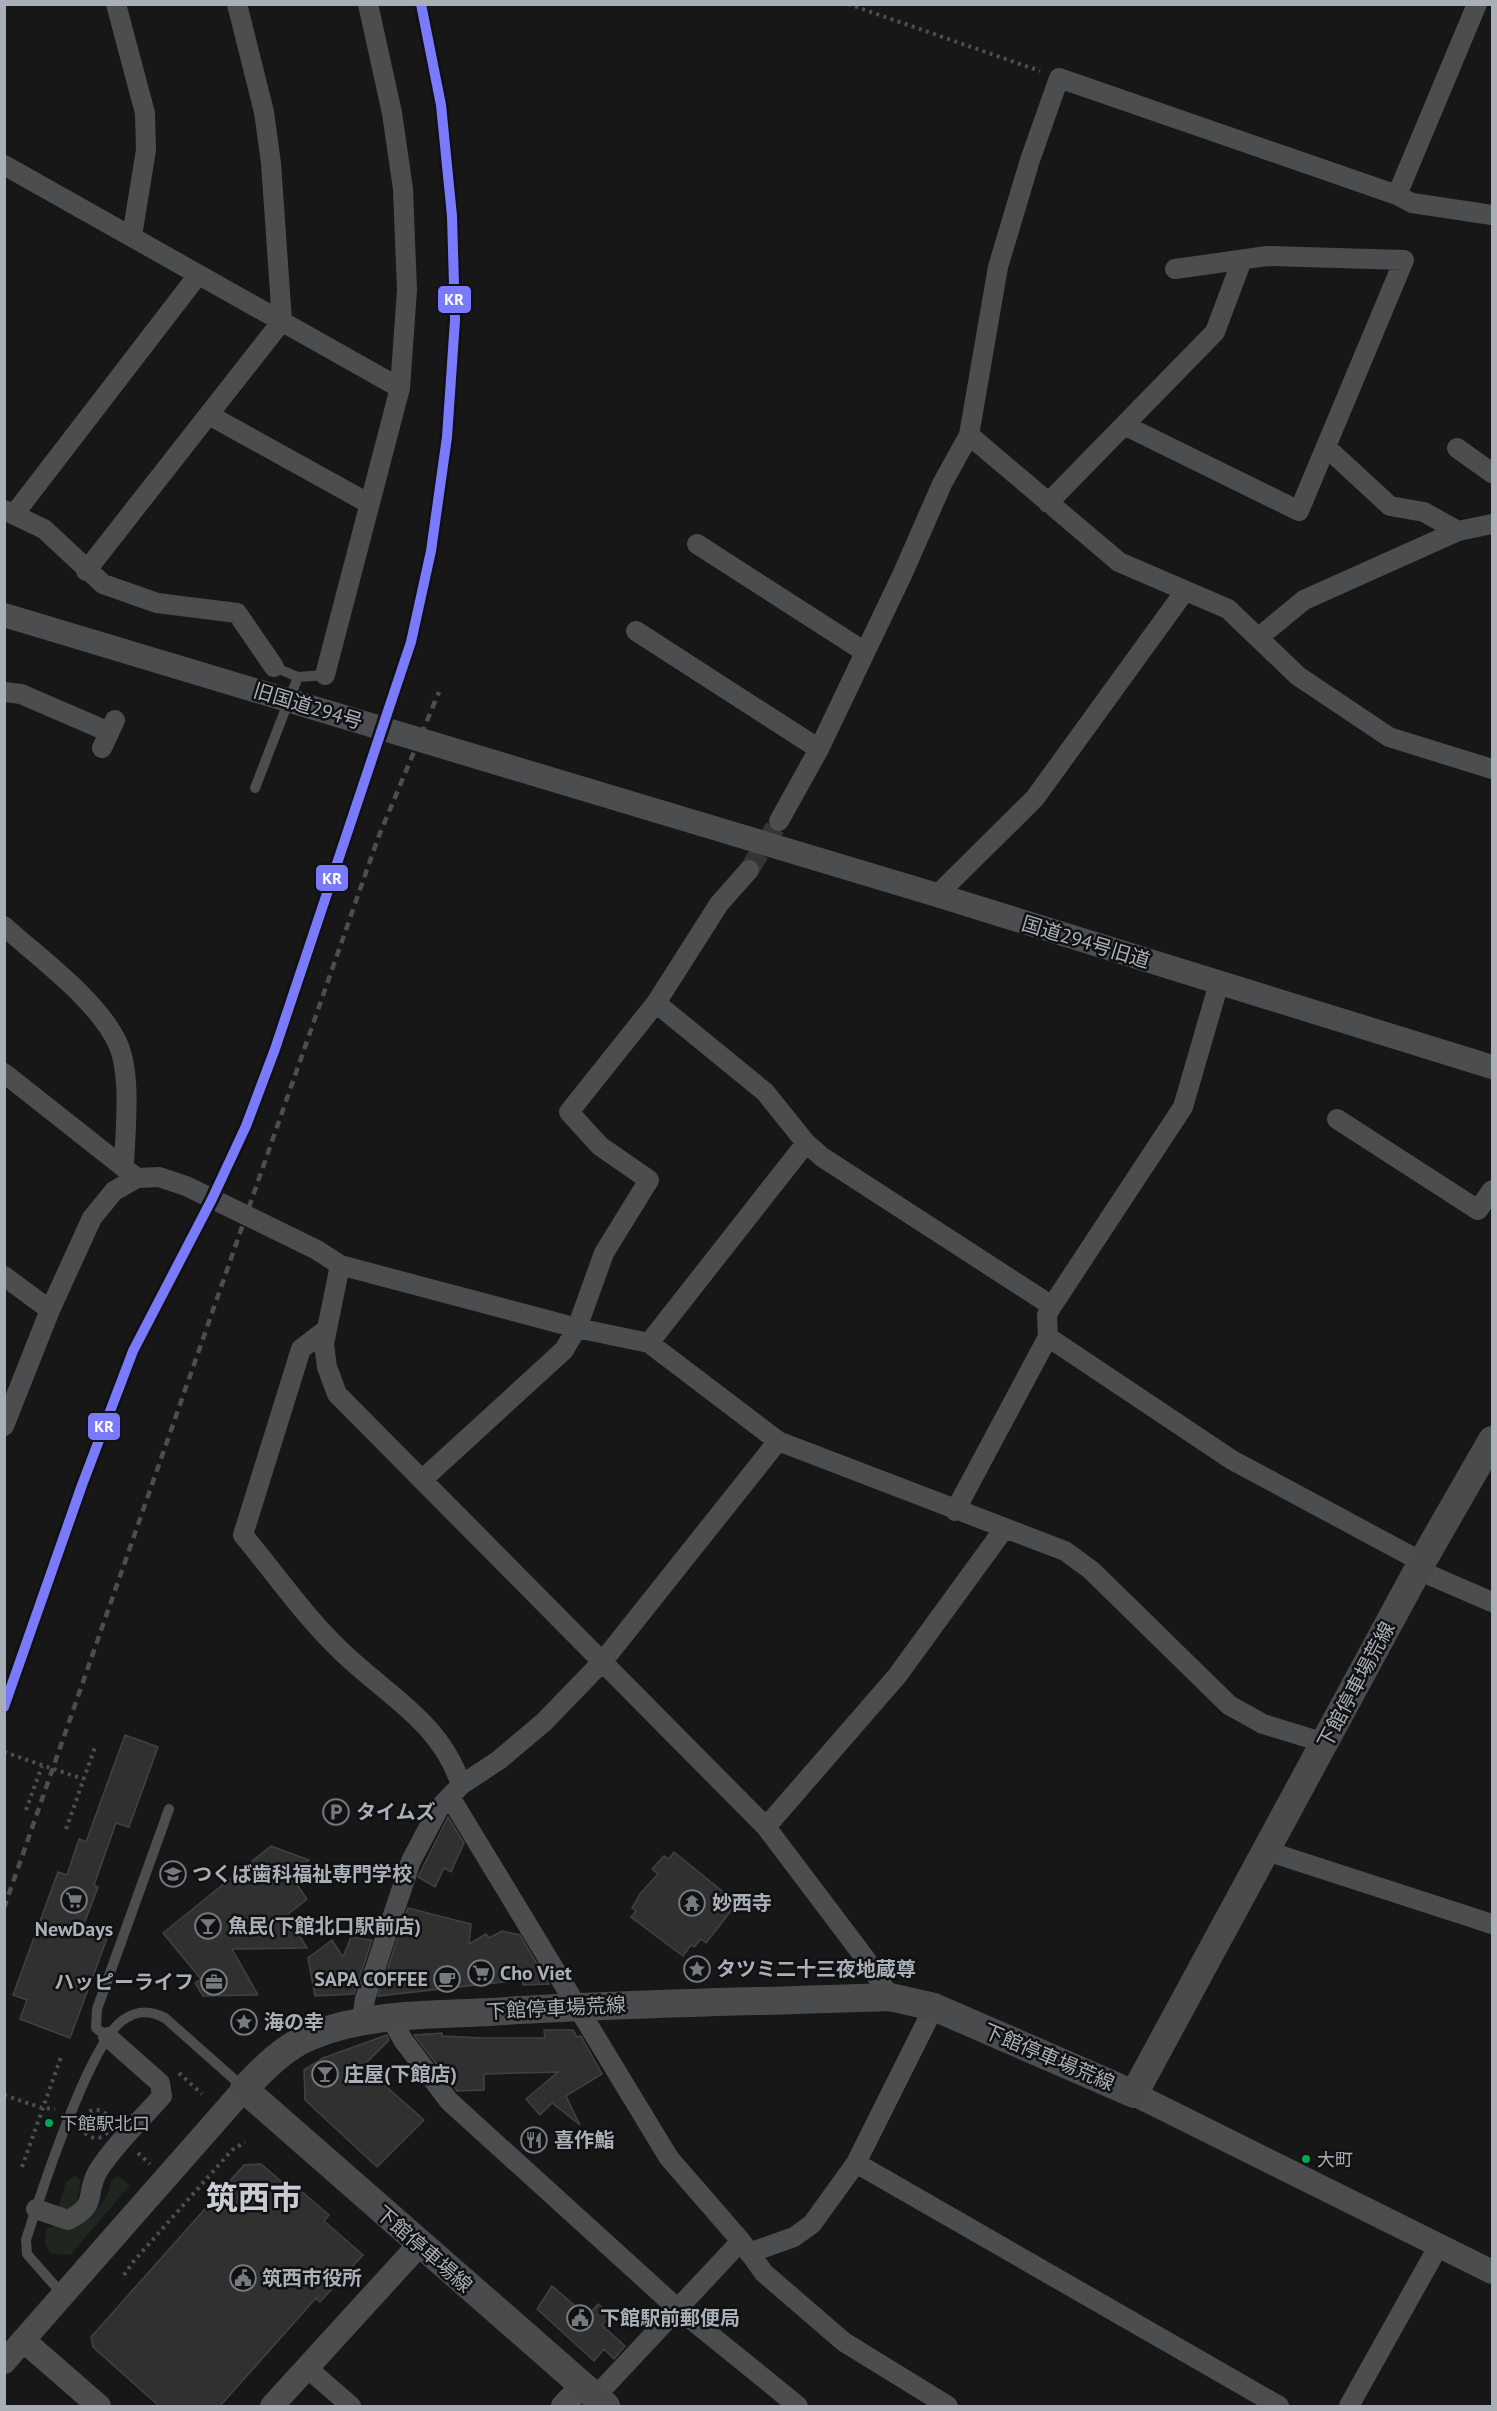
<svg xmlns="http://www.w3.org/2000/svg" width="1497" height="2411" viewBox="0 0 1497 2411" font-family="'PT Sans','Noto Sans JP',sans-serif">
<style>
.green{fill:#1f251f}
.building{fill:#303030;stroke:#3f4143;stroke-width:1.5}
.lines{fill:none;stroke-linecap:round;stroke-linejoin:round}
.minor-tunnel{stroke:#343537;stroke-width:20;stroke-dasharray:20 10;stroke-linecap:butt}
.path{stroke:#4d4e51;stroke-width:4;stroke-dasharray:3 4.5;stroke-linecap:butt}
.service{stroke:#4b4d4f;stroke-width:10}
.minor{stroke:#4b4d4f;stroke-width:20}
.tertiary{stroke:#4b4d4f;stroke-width:24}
.secondary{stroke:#4a4b4d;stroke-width:28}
.rail{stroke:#4b4d4e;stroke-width:4.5;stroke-dasharray:8 6;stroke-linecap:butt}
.rail-1-casing{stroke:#111113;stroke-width:15}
.rail-1{stroke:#7a7aff;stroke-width:10}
.bus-dot{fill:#00a651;stroke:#111113;stroke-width:2}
.labels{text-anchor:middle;stroke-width:5;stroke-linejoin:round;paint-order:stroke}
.bus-label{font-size:18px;fill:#a8afb7;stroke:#111113;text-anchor:start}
.street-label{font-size:20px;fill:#a8afb7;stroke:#111113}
.poi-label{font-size:20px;font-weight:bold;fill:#a8afb7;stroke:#111113;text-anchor:start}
.town-label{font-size:32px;font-weight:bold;fill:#c9cdd3;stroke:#111113}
.line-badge{stroke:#111113;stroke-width:2}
.badge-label{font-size:16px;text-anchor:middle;font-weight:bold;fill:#fff}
</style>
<rect width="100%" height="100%" fill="#171717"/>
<path class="green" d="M75 2176 81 2180 77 2204 70 2211 58 2209 66 2182Z
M118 2176 130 2185 74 2251 70 2255 52 2254C43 2245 44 2239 47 2228L59 2225 75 2228C86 2222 100 2207 107 2196 111 2188 108 2180 118 2176Z"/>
<path class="building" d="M125 1735 158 1747 129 1827 116 1823 94 1885 98 1887 84 1924 109 1933 70 2038 20 2019 27 2000 13 1995 58 1872 67 1875 79 1839 86 1842Z
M448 1817 464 1843 451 1872 444 1868 435 1887 418 1877Z
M271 1846 309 1860 291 1876 307 1899 287 1915 307 1948 232 1949 258 1995 203 1996 195 1983 201 1979 163 1933Z
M674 1852 737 1903 706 1943 701 1939 694 1947 691 1945 683 1956 631 1917 636 1911 632 1908 640 1894 658 1874 652 1869 664 1856 669 1859Z
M408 1908 471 1924 469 1944 486 1934 489 1938 502 1931 520 1935 549 1984 523 1985 522 1980 378 1996Z
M351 1937 372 1940 354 1994 315 1996 308 1958 332 1940 343 1957Z
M544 2030H573L577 2037 581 2036 602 2074 566 2096 580 2125 552 2103 540 2115 526 2099 558 2072 484 2074V2090L457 2091 414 2035 442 2033V2036L482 2038H545Z
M387 2035 389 2040 363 2066 424 2120 377 2167 305 2100 304 2070 323 2058Z
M261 2164 296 2194 300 2190 329 2215 324 2221 363 2255 320 2302 316 2298 220 2406H159L93 2347 91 2337 244 2165Z
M552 2286 580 2310 582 2307 589 2314 598 2304 611 2315 602 2325 625 2346 614 2359 604 2349 594 2361 537 2309Z"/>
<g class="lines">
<path class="minor-tunnel" d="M749 870 779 821"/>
<path class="path" d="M848 4 1040 71
M4 1752 83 1779
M26 1810 42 1766
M66 1829 95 1747
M179 2073 202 2094
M4 2095 42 2108 55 2109
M82 2124a14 14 0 1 1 28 0a14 14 0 1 1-28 0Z
M138 2153 150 2164
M22 2167 61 2057
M124 2275 133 2262 232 2150 245 2142"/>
<path class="service" d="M274 667 298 677 325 675
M255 788 298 677
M108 2037 96 2028 97 2009 169 1809
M63 2295 27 2254 26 2240C40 2196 89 2044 123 2020 137 2010 150 2010 165 2018L244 2088"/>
<path class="minor" d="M116 4 145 113 146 150 132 236
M4 165 400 388
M1397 195 1477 4
M209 415 368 503
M1126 426 1299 511 1404 260 1267 256 1175 269
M969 435 1119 562 1228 609 1298 676 1389 737 1492 769
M1326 447 1390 506 1424 512 1458 531
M1457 448 1492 473
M1048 503 1215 332 1242 260
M4 510 44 529 103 584 157 603 237 613 274 667
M15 513 198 275
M697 544 865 652
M86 571 282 321 271 163 264 112 237 4
M636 631 819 749
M1258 638 1304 600 1458 531 1492 524
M325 675 400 388 407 290 403 189 392 113 368 4
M4 692 21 694 109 732
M102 748 115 720
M779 821 819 749 903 573 942 484 969 435 998 267 1030 160 1059 78 1397 195 1412 203 1492 215
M937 895 1035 798 1185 591
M4 926C40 959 98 1000 118 1044 132 1076 125 1132 124 1167
M656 1003 765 1092 806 1143 822 1157 1052 1306
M4 1073 137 1178 159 1177 186 1186 317 1250 340 1265 577 1328 649 1343 778 1441 1065 1551 1091 1570 1229 1705 1263 1724 1325 1743
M1337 1119 1478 1210 1492 1190
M340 1265 324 1344 327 1367 337 1394 766 1827 865 1958 890 1997
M4 1276 50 1310
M327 1329 301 1349 243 1535C274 1572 303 1614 338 1648 384 1694 440 1720 461 1785
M1048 1337 1232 1460 1422 1562
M649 1343 806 1143
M4 1426 50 1310 92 1218 114 1191 137 1178
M422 1480 564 1350 577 1328 604 1253 649 1180 600 1146 569 1112 656 1003 719 904 749 870
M955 1511 1048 1337 1047 1315 1052 1306 1183 1107 1219 983
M1418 1570 1492 1602
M450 1797 669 2158 741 2241 764 2273 844 2342 948 2406
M766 1827 897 1676 1004 1529
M1267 1851 1492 1924
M391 2018 403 2040 449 2101 677 2308 798 2406
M362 2020 365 1999 411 1861 439 1808 461 1785 499 1760 544 1722 603 1661 778 1441
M856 2163 1279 2406
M36 2209 68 2220C100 2204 84 2194 98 2171 115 2144 141 2120 162 2096L160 2083 108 2037
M749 2253 794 2237 812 2224 856 2163 934 2007
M306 2367 351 2406
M595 2397 741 2241
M1349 2406 1439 2245"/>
<path class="tertiary" d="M4 615 937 895 1492 1067
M1134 2094 1492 2272
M23 2340 99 2406
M4 2362 244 2089
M272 2406 419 2245
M563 2406 582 2386"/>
<path class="secondary" d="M606 2406 244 2089C264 2068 284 2047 311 2036 367 2013 431 2015 490 2012 623 2003 757 2002 890 1997L934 2007 1134 2094 1422 1562 1492 1440"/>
<path class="rail" d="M4 1908 378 838 439 692"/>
<g class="rail-1-casing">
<path id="rail-1" d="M4 1707 82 1485 133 1351 212 1199 246 1126 275 1049 411 642 431 551 447 437 455 320 452 216 441 105 421 4"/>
</g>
<use href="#rail-1" class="rail-1"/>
</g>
<defs>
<g id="parking-ring" transform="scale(1.35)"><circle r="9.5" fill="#111113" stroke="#757a7f" stroke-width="1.5"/><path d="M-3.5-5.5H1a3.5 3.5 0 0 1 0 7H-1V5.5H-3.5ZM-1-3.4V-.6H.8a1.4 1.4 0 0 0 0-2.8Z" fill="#757a7f"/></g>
<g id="school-ring" transform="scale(1.35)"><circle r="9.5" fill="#111113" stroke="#757a7f" stroke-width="1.5"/><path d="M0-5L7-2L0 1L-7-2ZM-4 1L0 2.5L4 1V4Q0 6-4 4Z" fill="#757a7f"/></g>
<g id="supermarket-ring" transform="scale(1.35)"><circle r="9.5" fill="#111113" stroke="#757a7f" stroke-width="1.5"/><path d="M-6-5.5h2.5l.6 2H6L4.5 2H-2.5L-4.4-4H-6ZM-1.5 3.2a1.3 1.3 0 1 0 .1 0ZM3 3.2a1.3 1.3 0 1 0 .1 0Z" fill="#757a7f"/></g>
<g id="temple-ring" transform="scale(1.35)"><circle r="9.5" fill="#111113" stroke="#757a7f" stroke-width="1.5"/><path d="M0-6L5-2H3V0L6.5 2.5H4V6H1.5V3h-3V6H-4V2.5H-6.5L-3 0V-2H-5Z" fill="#757a7f"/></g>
<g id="bar-ring" transform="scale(1.35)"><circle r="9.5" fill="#111113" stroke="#757a7f" stroke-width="1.5"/><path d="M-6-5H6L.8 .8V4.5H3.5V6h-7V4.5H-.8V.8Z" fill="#757a7f"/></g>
<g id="sight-ring" transform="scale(1.35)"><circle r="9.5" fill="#111113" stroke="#757a7f" stroke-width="1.5"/><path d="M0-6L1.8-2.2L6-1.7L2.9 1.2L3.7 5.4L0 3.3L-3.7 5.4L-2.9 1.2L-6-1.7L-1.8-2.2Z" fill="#757a7f"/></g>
<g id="cafe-ring" transform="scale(1.35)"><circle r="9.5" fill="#111113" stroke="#757a7f" stroke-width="1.5"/><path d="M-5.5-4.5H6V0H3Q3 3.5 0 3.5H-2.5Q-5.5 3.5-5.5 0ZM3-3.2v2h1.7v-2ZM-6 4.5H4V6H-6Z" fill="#757a7f"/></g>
<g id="office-ring" transform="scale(1.35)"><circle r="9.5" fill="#111113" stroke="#757a7f" stroke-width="1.5"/><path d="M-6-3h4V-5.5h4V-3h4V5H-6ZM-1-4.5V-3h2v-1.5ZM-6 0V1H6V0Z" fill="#757a7f"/></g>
<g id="restaurant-ring" transform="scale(1.35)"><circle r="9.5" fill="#111113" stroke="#757a7f" stroke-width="1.5"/><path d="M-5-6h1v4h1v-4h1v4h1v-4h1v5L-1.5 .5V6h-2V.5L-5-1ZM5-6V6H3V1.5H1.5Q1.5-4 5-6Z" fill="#757a7f"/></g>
<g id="civic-ring" transform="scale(1.35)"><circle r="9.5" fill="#111113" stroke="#757a7f" stroke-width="1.5"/><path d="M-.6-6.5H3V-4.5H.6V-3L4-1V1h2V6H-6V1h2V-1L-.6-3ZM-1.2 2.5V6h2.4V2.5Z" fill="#757a7f"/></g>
</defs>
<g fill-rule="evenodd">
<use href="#parking-ring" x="336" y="1812"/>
<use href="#school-ring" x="173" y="1874"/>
<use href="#supermarket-ring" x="74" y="1900"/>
<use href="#temple-ring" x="692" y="1903"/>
<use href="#bar-ring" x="208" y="1926"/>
<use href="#sight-ring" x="697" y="1969"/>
<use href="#supermarket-ring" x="481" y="1973"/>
<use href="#cafe-ring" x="447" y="1979"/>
<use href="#office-ring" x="214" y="1982"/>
<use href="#sight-ring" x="244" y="2022"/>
<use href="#bar-ring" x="325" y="2074"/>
<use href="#restaurant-ring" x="534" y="2140"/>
<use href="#civic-ring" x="243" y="2278"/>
<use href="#civic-ring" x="580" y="2318"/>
</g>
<g class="bus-dot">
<circle cx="49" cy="2123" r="5"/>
<circle cx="1306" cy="2159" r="5"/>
</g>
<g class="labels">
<g class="bus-label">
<text x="60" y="2130">下館駅北口</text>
<text x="1317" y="2166">大町</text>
</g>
<g class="street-label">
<text transform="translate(308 706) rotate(17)" y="7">旧国道294号</text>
<text transform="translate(1086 942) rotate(17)" y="7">国道294号旧道</text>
<text transform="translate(1356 1685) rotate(-62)" y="7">下館停車場荒線</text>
<text transform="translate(556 2008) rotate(-3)" y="7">下館停車場荒線</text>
<text transform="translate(1049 2057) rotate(23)" y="7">下館停車場荒線</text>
<text transform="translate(424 2249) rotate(41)" y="7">下館停車場線</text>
</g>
<g class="poi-label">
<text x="356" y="1819">タイムズ</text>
<text x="192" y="1881">つくば歯科福祉専門学校</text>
<text x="712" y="1910">妙西寺</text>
<text x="228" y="1933">魚民(下館北口駅前店)</text>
<text x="74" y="1936" text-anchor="middle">NewDays</text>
<text x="716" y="1976">タツミ二十三夜地蔵尊</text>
<text x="500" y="1980">Cho Viet</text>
<text x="428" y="1986" text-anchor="end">SAPA COFFEE</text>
<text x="194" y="1989" text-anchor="end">ハッピーライフ</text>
<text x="264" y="2029">海の幸</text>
<text x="344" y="2081">庄屋(下館店)</text>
<text x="554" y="2147">喜作鮨</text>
<text x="262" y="2285">筑西市役所</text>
<text x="600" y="2325">下館駅前郵便局</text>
</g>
<g class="town-label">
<text x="254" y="2209">筑西市</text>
</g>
</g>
<g class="line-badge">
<rect x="437" y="285" width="35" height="29" rx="6" fill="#7a7aff"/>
<rect x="315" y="864" width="34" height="28" rx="6" fill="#7a7aff"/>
<rect x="87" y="1412" width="34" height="29" rx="6" fill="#7a7aff"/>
</g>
<g class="badge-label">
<text x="454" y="305">KR</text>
<text x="332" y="884">KR</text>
<text x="104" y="1432">KR</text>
</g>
<rect width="1497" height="2411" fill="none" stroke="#a8afb7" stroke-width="12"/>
</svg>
